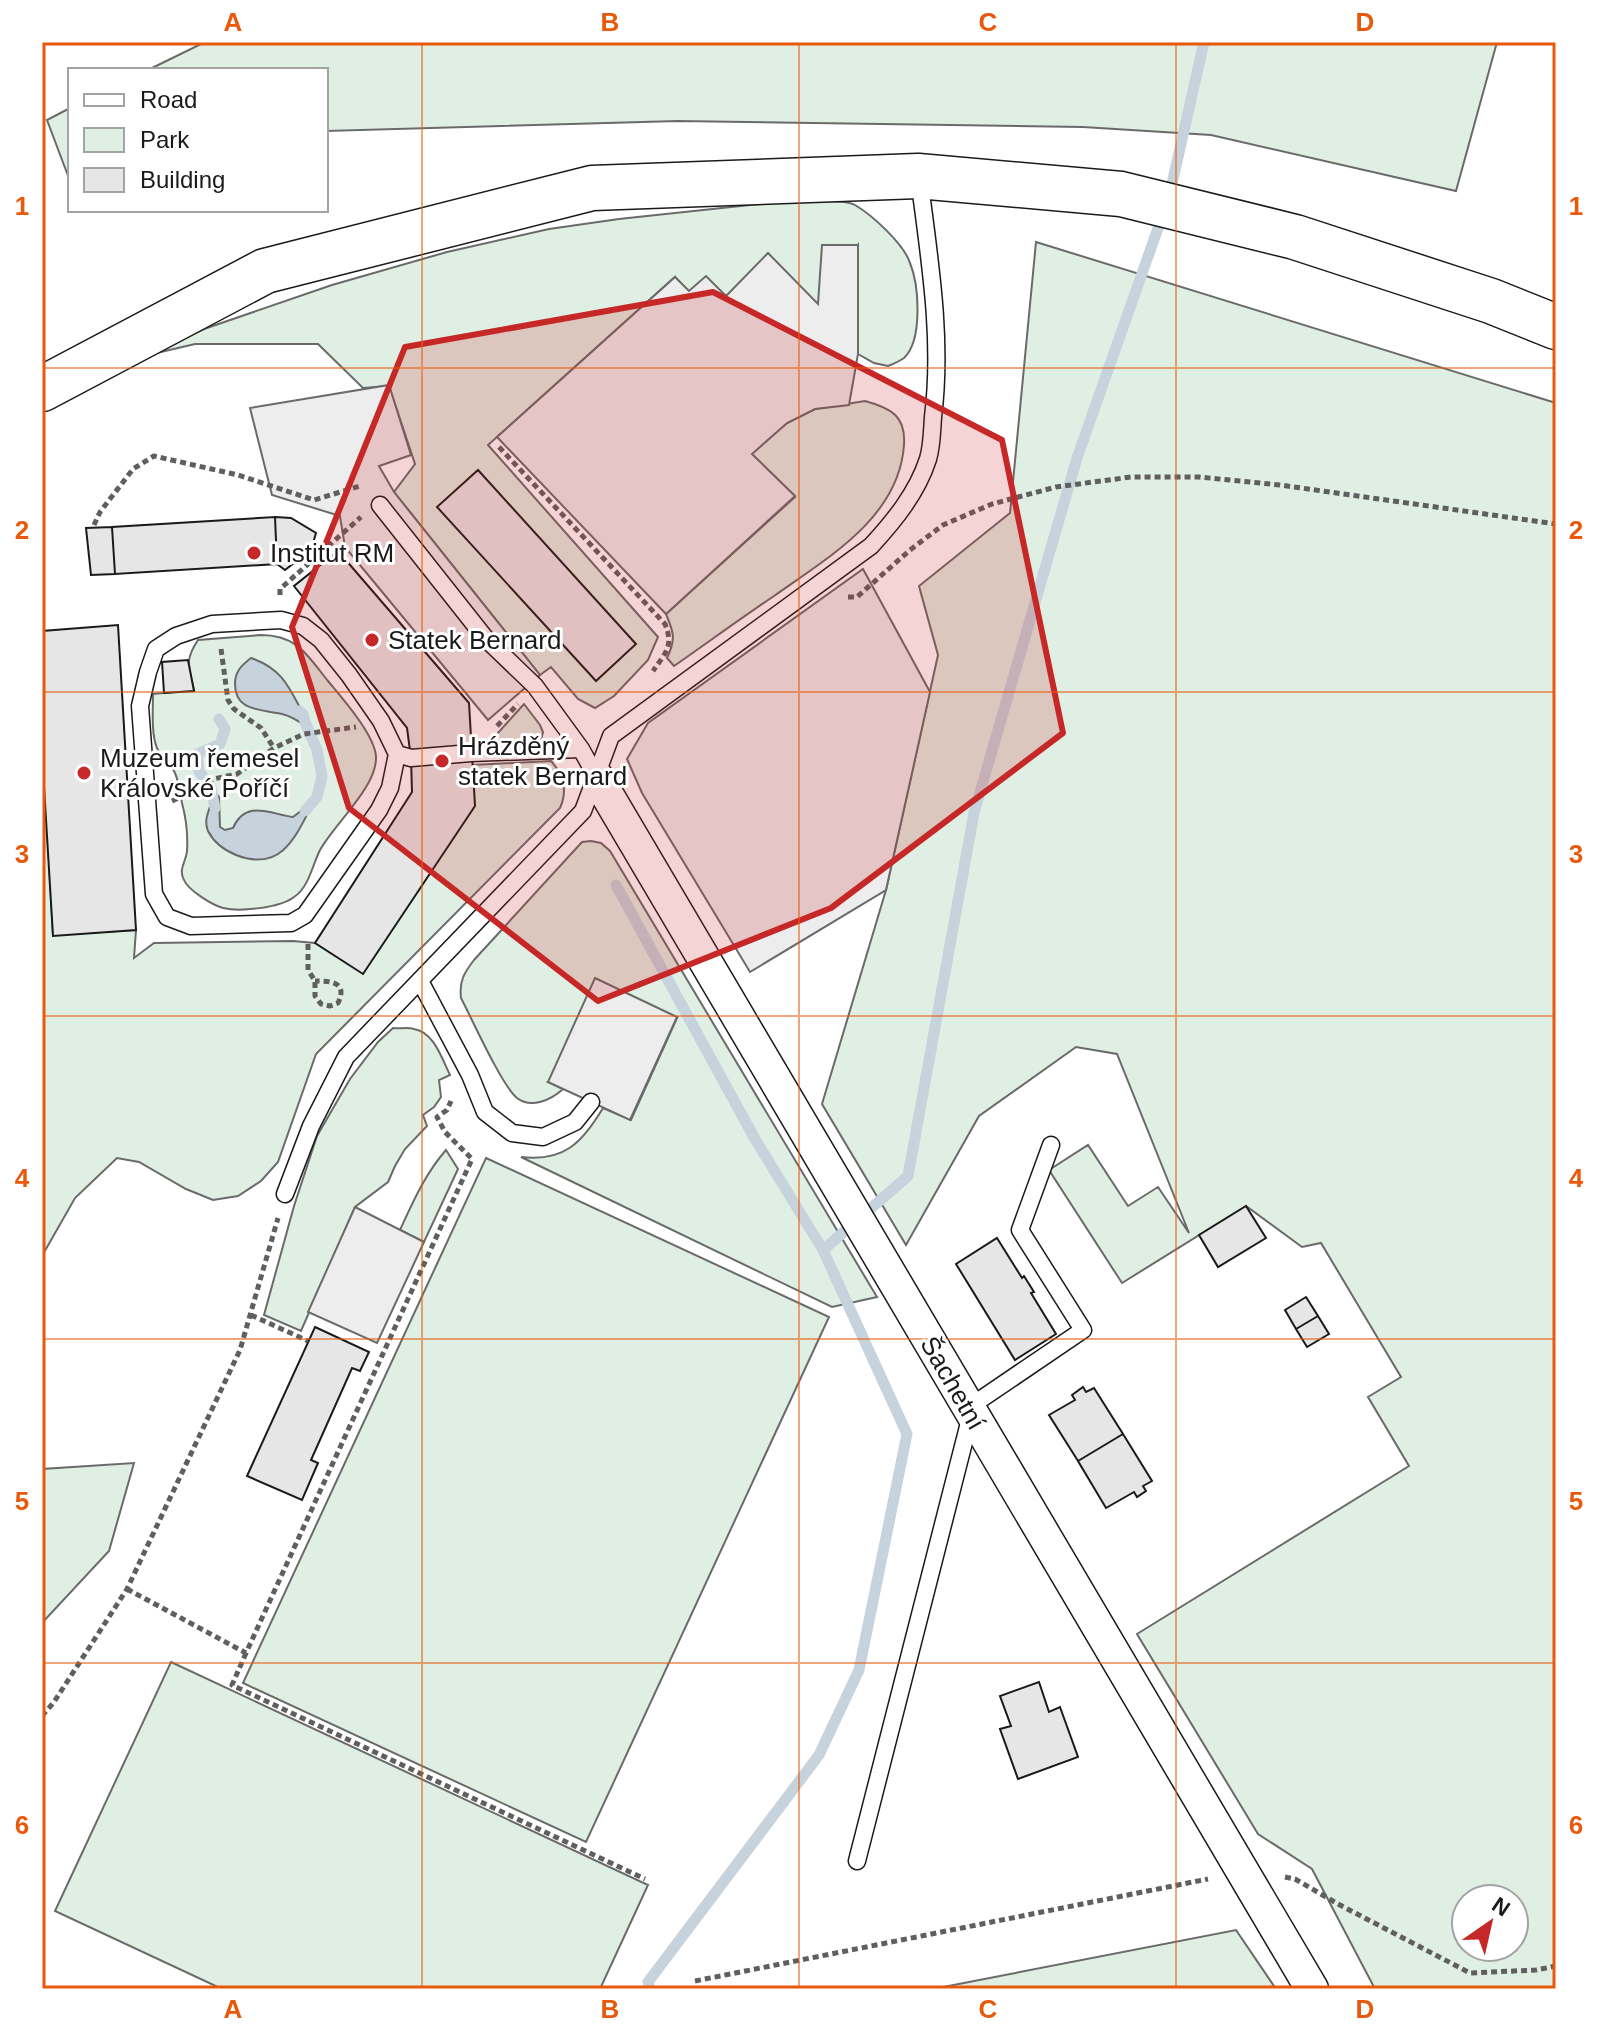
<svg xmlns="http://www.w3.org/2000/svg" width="1598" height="2031" viewBox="0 0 1598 2031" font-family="Arial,sans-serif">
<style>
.green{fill:#e0efe3;stroke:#6a6a6a;stroke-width:2;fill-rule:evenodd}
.parking{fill:#ededed;stroke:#6a6a6a;stroke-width:2}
.water{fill:#c6d2dc;stroke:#6a6a6a;stroke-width:2}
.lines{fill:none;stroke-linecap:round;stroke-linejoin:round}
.stream{stroke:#c6d2dc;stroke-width:11}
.building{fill:#e6e6e6;stroke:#1a1a1a;stroke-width:2}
.service-casing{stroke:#1a1a1a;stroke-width:19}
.minor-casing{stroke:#1a1a1a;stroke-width:35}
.secondary-casing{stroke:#1a1a1a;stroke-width:47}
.path{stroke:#5f5f5f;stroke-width:5;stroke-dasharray:6 4;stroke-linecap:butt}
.service{stroke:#fff;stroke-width:16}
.minor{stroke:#fff;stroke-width:32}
.secondary{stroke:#fff;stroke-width:44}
.marked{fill:#c62828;fill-opacity:0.2;stroke:#c62828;stroke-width:6;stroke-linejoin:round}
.grid{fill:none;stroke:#e8590c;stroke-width:2;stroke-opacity:0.55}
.poi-dot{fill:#c62828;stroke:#fff;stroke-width:3}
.labels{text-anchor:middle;stroke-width:6;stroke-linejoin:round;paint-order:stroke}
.poi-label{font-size:26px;fill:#1a1a1a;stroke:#fff;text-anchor:start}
.street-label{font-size:26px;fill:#1a1a1a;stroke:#fff}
.neatline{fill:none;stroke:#e8590c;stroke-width:3}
.grid-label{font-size:26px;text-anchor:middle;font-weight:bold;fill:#e8590c}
</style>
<rect width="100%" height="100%" fill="#fff"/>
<path class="green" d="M205 42H1497L1456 191 1211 135 1083 127 678 121 326 131V70H148Z
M70 108V181L47 120Z
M788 201C802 201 846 199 855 205 872 215 904 244 910 263 919 285 923 340 904 358 900 361 893 364 888 366L874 363 858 354V245L819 305 688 291 675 277 488 445 658 637 648 660 614 696 595 708 578 699 551 667 540 675 394 492 415 464 389 386 363 388 318 344H195L148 355 204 329 332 285 447 252 549 229 619 219Z
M1036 242 1556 403V1989H1375L1312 1869 1258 1834 1137 1634 1409 1466 1368 1397 1401 1377 1321 1243 1302 1247 1246 1206 1122 1283 1049 1170 1088 1145 1128 1206 1158 1187 1189 1233 1117 1054 1076 1047 979 1116 906 1245 822 1104 886 890 938 655 919 586 1010 513ZM1466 1899H1514V1947H1466Z
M865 401C891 408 906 416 904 445 899 518 827 558 774 596 740 619 707 643 674 666L667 658C676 639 674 633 666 614L795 497 751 454 787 423 815 409Z
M261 635C297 635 307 655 328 681 342 698 375 735 376 757 377 787 335 823 320 850 312 866 309 887 294 897 280 908 240 912 223 908 212 905 188 890 184 880 178 869 186 862 187 851 188 835 186 818 182 803 180 793 179 782 175 773 171 764 161 757 157 748 151 734 153 709 153 694L194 690C189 667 184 661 198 640Z
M524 704 540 725 543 732 541 740 489 743Z
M42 734 53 935 136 930 134 958 154 943 293 941 315 943 363 973 472 765 551 761C564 775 568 790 560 808L316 1054 278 1162 261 1181 238 1196 213 1200 186 1189 139 1162 117 1158 75 1198 42 1256Z
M591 841 601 843 610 851 877 1297 832 1307 521 1157C564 1162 582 1143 603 1108L631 1120 677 1018 548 1082 563 1089C551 1100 531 1109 517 1098 502 1086 472 1019 461 998 459 981 464 973 474 960L582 842Z
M393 1028C400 1029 408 1027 414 1029 434 1032 442 1059 450 1075L439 1080 441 1097 434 1107 423 1115 427 1126 405 1149 395 1166 388 1182 355 1207 301 1331 264 1315 294 1206 317 1136 350 1079 378 1042Z
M446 1150 458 1169 424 1242 400 1230C413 1202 425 1174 446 1150Z
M486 1158 829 1317 586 1842 243 1683Z
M134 1463 109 1551 42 1623V1469Z
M171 1662 648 1885 600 1989H222L55 1911Z
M1236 1930 1276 1989H933Z"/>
<path class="parking" d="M822 245H858V354L849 405 815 409 787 423 752 454 795 496 666 614 497 437 675 277 689 291 706 276 726 296 768 253 818 304Z
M389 385 411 455 379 466 394 492 540 675 488 720 345 547 340 516 272 495 250 408Z
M863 569 930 692 886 890 750 972 642 793 627 759 648 723Z
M595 978 677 1017 630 1120 548 1082Z
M355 1207 424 1242 377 1343 308 1312Z"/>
<path class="water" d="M251 658C284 669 290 690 306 719L304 725C297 720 290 716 282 714 261 709 235 712 235 684 235 671 242 665 251 658Z
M211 788 219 797 220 827 225 830 233 828C246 799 270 814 293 817L314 801C296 836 282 873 236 855 224 850 214 843 208 831 201 815 217 803 211 788Z"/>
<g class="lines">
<path class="stream" d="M1169 197 1204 42
M299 711 303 714 305 722 317 750 322 776 317 797 305 811
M215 808 211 788 199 771 197 754 220 744 225 729 219 719
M616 885 755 1139 823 1250
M650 1989 648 1982 819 1755 859 1670 907 1434 823 1250 908 1176 974 813 1077 458 1163 214"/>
</g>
<path class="building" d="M478 470 636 644 596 681 437 507Z
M275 517 277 564 115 574 112 527Z
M275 517 291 518 316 533 311 550 285 570 277 564Z
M112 527 115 574 91 575 86 528Z
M338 551 469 703 475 806 363 974 315 943 412 792 411 758 407 728 294 586Z
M118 625 136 930 53 936 42 753V631Z
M188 660 194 691 164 693 162 662Z
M1246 1206 1266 1238 1218 1267 1199 1235Z
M997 1238 1022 1278 1024 1276 1034 1292 1031 1293 1056 1334 1015 1360 956 1264Z
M1306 1297 1318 1316 1296 1329 1285 1310Z
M1318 1316 1329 1334 1307 1347 1296 1329Z
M315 1327 369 1352 360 1371 352 1368 311 1460 318 1463 302 1500 247 1476Z
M1083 1387 1086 1392 1094 1388 1123 1434 1078 1461 1049 1415 1075 1400 1072 1395Z
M1123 1434 1152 1481 1143 1486 1146 1491 1137 1497 1134 1492 1106 1508 1078 1461Z
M1039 1682 1049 1712 1060 1707 1078 1757 1018 1779 1000 1729 1011 1726 1000 1696Z"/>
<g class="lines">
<g class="service-casing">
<path id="service" d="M380 505 486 639 535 686 581 749 596 776
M397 754 390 788 379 810 305 915 291 923 191 926 167 917 154 894 140 706 148 672 156 649 176 636 212 624 281 620 303 626 321 640 349 675 381 721 397 754 411 758 471 753 581 749
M420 981 470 1075 485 1112 512 1133 543 1137 575 1122 591 1102
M285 1194 311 1126 346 1057 583 811 611 736 871 546C894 521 917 493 928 459 932 446 932 430 933 417 943 337 929 257 919 177
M968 1408 1083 1330 1020 1230 1051 1145
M857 1861 971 1415"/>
</g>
<g class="minor-casing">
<path id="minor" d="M596 776 1312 1989"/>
</g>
<g class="secondary-casing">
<path id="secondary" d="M42 389 265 271 592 188 918 176 1121 194 1295 237 1491 301 1556 327"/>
</g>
<path class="path" d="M499 447 665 624C674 646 666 652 653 671
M94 525 100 512 133 469 154 456 238 475 314 500 360 486
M280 595V589L361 517
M848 597H857L910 550 943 525 992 504 1056 487 1131 477H1199L1280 485 1556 524
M221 649 228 700 234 709 261 728 274 748
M497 726 518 704
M172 801 199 789 213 779 237 774 274 748 304 734 356 727
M308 944V970L315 981V996L321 1004 330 1006 338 1003C348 982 331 981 315 981
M251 1315 308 1341
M127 1589 246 1653 472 1159 445 1132 437 1117 447 1110 451 1101
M246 1653 232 1685 645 1879
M42 1716 54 1702 127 1589 240 1350 278 1218
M1285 1877 1295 1879 1338 1904 1470 1973 1536 1970 1556 1966
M695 1981 1208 1879"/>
<use href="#service" class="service"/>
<use href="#minor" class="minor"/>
<use href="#secondary" class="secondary"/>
</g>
<path class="marked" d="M713 292 1002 440 1063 733 831 908 598 1001 349 808 292 627 405 347Z"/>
<path class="grid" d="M422 42V1989M799 42V1989M1176 42V1989M42 368H1556M42 692H1556M42 1016H1556M42 1339H1556M42 1663H1556"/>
<g class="poi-dot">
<circle cx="254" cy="553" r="8"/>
<circle cx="372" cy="640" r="8"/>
<circle cx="442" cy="761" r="8"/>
<circle cx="84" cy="773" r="8"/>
</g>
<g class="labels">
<g class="poi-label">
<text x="270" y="562">Institut RM</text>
<text x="388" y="649">Statek Bernard</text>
<text x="458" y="755">Hrázděný<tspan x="458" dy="30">statek Bernard</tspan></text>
<text x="100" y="767">Muzeum řemesel<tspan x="100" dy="30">Královské Poříčí</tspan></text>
</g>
<g class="street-label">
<text transform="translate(953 1383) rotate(60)" y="9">Šachetní</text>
</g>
</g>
<rect width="1598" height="2031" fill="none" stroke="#ffffff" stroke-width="88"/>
<rect x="68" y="68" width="260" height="144" fill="#ffffff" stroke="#a3a3a3" stroke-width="2"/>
<rect x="84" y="94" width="40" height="12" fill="#ffffff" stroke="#a3a3a3" stroke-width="2"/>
<text x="140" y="108" font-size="24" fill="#1a1a1a">Road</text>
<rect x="84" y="128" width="40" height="24" fill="#e0efe3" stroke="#a3a3a3" stroke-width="2"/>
<text x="140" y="148" font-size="24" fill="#1a1a1a">Park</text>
<rect x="84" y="168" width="40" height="24" fill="#e6e6e6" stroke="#a3a3a3" stroke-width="2"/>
<text x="140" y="188" font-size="24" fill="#1a1a1a">Building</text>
<g transform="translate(1490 1923) rotate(34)"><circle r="38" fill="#ffffff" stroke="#a3a3a3" stroke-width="2"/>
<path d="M0-6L14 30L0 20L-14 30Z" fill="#c62828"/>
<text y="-12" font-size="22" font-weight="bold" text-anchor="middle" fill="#1a1a1a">N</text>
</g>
<rect x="44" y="44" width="1510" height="1943" class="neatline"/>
<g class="grid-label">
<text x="233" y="31">A</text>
<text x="610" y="31">B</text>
<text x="988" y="31">C</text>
<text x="1365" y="31">D</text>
<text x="22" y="215">1</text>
<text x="1576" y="215">1</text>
<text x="22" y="539">2</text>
<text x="1576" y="539">2</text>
<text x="22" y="863">3</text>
<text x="1576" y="863">3</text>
<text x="22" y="1187">4</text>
<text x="1576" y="1187">4</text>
<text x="22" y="1510">5</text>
<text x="1576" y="1510">5</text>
<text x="22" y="1834">6</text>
<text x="1576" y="1834">6</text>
<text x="233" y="2018">A</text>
<text x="610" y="2018">B</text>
<text x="988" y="2018">C</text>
<text x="1365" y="2018">D</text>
</g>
</svg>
